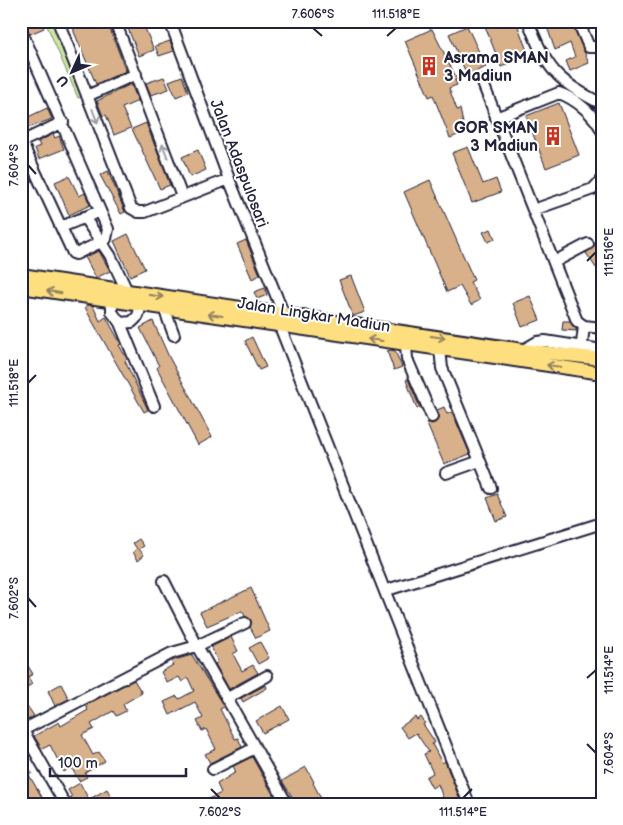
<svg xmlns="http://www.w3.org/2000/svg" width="623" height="825" viewBox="0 0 623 825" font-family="'Balsamiq Sans',sans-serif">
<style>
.green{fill:#cee99f;stroke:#78866d}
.building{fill:#d8b089;stroke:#22223b}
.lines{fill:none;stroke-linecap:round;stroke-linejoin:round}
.minor-casing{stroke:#22223b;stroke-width:14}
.major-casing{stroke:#22223b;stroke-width:16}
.minor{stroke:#fff;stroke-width:10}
.major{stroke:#fedf80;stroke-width:12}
.oneway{stroke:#9c9ca7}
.oneway2{stroke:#90805e}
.ticks{fill:none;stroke:#22223b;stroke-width:2}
.labels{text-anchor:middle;stroke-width:4;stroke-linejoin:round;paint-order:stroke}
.poi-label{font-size:16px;font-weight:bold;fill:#22223b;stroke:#fff;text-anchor:start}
.street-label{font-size:16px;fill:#22223b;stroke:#fff}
.neatline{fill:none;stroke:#22223b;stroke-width:2}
.ticks-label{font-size:12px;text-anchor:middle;fill:#22223b}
</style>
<rect width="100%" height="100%" fill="#fff"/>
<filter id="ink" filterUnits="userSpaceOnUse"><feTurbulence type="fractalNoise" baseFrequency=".02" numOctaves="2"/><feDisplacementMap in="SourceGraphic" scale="10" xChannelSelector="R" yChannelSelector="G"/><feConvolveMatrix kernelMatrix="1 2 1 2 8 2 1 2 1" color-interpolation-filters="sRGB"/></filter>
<g filter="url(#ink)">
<path class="green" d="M45 21H56L85 95 78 98Z"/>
<path class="building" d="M31 21H41L44 28 30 34 24 24Z
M73 21H107L126 71 96 84 74 32Z
M125 21H142L154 50 139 56Z
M483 21H516L529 56 501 67Z
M545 21H571L589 63 570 71 566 61 575 57 570 43 555 50Z
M467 26 486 67 467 75 449 34Z
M432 29 457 79 455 80 457 85 449 88 457 110 460 109 464 128 462 129 463 133 450 138 433 95 429 97 405 41Z
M170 41 174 51 159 56 155 46Z
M182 76 188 92 176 97 169 81Z
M164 77 169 89 151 95 146 83Z
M131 84 138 101 122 108 131 128 114 135 106 115 103 116 97 101Z
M559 103 579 155 546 168 526 116Z
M47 108 52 119 28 128 24 119Z
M146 123 170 185 160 189 132 129Z
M53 134 55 138 59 136 64 149 39 159 35 148 40 146 38 142Z
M468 147 483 184 496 179 501 192 472 203 452 153Z
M198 150 206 170 190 177 182 157Z
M108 171 125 212 121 214 100 175Z
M69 176 79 196 85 193 90 205 69 215 55 182Z
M430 180 474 280 470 282 480 300 471 305 460 286 447 292 404 192Z
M491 229 495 239 488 242 483 232Z
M128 234 145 269 130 276 114 241Z
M602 239V264L596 268 586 253Z
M246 240 260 275 252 279 237 244Z
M99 251 110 271 96 278 85 257Z
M351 276 365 312 353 316 339 280Z
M265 288 267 295 257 299 254 292Z
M530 296 540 320 522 327 513 303Z
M89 305 93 306 100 321 106 317 121 344 119 345 127 359 125 361 148 410 144 412 90 317 85 307Z
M153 321 169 357 212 437 198 445 157 368 159 366 140 328Z
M563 321H570L577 331 562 330Z
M252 337 266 367 259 370 245 341Z
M391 350 395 351 402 367 394 370 387 351Z
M408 379 420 408 417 409 406 380Z
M444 407 447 414 452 412 470 454 444 464 426 422 432 424 437 421V410Z
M497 494 507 517 496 521 487 498Z
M139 539 144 546 139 549 144 555 138 560 133 552 137 549 133 543Z
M251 588 270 631 256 638 250 627 251 620 245 616 242 611 207 626 200 612Z
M231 637 238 651 233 654 242 671 253 665 258 673 229 689 215 664 218 662 211 647Z
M260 642 269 658 258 664 249 648Z
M192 655 224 707 220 709 235 739 238 738 242 747 210 763 205 754 216 749 206 729 202 731 197 721 203 718 195 702 170 715 164 702 177 696 179 699 194 691 188 678 182 682 179 677 167 683 161 672 173 665 171 661Z
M21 666 23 669 28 666 33 674 28 677 32 684 21 691Z
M134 680 142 693 123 704 126 711 116 716 113 711 91 724 94 729 82 735 93 755 99 752 105 761 85 773 87 777 79 781 71 767 64 772 50 745 42 749 34 736 59 722 61 726 88 710 85 705Z
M61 684 69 699 55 706 48 691Z
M266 685 267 688 243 702 241 698Z
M282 706 289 719 263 733 256 721Z
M28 707 34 716 26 721 21 711Z
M415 717 417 720 421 717 425 723 423 724 435 742 432 744 442 763 445 761 460 800 445 804 438 784 432 788 426 777 433 773 424 754 429 752 416 733 408 738 400 727Z
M252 757 275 798 262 804H199L221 793 217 784 236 772 233 766Z
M21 759 32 773 29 775 46 804H31L21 788Z
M306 767 314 782 313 783 324 804H297L282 781Z
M80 783 88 798 72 804 70 798 72 797 68 790Z
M107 789 115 804H81Z"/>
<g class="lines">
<g class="minor-casing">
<path id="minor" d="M58 21 131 208 138 212H145L229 179
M115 21 182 197
M170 21 229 179 284 315
M528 21C547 69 555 80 602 104
M578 21 589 47H602
M21 30 108 229 106 239 101 242 84 217
M482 81 577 321 584 326
M87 96 136 74
M496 118 559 93C576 99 595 115 602 131
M21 141 73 253 76 254 101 242 110 255 127 291
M21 142 63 122
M533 210 593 189 602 180
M61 227 100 211
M554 262 588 244
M112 301V312L120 323 132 322 138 316 141 305
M164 308 174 335
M120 323 154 406
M279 324 469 804
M406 345 407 359 432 417
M440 349 442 368 491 488
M523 350 537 342 545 341 602 350
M581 352 584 326 602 328
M446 473 480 461
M21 520H23
M164 581 197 646 287 804
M387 590 602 523
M226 699 267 676
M21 727 65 804
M21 731 172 653 197 646 245 623
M213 769 255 748"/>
</g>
<g class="major-casing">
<path id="major" d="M21 275 523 350 602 359
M21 287 602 373"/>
</g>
<use href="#minor" class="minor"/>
<use href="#major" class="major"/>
</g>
<defs><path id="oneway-shaft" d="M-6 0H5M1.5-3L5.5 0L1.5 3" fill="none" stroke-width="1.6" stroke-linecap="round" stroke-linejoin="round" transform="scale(1.25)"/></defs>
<g class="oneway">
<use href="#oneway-shaft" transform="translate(95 116) rotate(69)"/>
<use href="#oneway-shaft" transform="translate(165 151) rotate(-111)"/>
</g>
<g class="oneway2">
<use href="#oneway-shaft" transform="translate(54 292) rotate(-171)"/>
<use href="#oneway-shaft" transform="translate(156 296) rotate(9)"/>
<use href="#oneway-shaft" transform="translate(215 315) rotate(-172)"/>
<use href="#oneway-shaft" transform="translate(438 337) rotate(8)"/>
<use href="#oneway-shaft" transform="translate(375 340) rotate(-172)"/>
<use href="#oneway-shaft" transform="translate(554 366) rotate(-172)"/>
</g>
</g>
<path class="ticks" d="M313 28 322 36M387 36 396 28M28 165 36 174M587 261 596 252M28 383 36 375M28 598 36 607M587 678 596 670M587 744 596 753M211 789 220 798M463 798 472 789"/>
<defs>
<g id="building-bare" transform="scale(1.5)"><path d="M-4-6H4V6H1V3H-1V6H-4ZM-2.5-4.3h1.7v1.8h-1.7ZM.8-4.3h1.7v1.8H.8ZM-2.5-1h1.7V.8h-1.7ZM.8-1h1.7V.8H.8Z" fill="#c8321e" stroke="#fff" stroke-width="2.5" paint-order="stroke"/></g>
</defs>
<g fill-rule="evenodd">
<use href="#building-bare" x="429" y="66"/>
<use href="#building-bare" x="553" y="136"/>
</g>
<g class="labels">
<g class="poi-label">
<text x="444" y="63">Asrama SMAN<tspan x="444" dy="18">3 Madiun</tspan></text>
<text x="538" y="133" text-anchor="end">GOR SMAN<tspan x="538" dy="18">3 Madiun</tspan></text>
</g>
<g class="street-label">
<text transform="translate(240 163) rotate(69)" y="6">Jalan Adaspulosari</text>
<text transform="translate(314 314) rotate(9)" y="6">Jalan Lingkar Madiun</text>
</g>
</g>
<rect width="623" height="825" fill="none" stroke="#fff" stroke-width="55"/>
<g transform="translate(72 72) rotate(226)" stroke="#ffffff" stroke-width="4" paint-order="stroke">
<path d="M0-4L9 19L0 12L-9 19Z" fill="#22223b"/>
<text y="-8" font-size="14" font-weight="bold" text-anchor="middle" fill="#22223b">U</text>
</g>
<path d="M50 768v8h136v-8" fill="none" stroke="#22223b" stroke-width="2.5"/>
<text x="58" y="768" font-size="15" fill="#22223b" stroke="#ffffff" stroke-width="4" paint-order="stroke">100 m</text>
<rect x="28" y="28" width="568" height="770" class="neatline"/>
<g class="ticks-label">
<text x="313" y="18">7.606°S</text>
<text x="396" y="18">111.518°E</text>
<text transform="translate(14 165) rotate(-90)" y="4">7.604°S</text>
<text transform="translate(609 252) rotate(-90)" y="4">111.516°E</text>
<text transform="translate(14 383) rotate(-90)" y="4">111.518°E</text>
<text transform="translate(14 598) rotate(-90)" y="4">7.602°S</text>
<text transform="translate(609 670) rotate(-90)" y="4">111.514°E</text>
<text transform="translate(609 753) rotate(-90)" y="4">7.604°S</text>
<text x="220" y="816">7.602°S</text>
<text x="463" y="816">111.514°E</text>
</g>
</svg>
